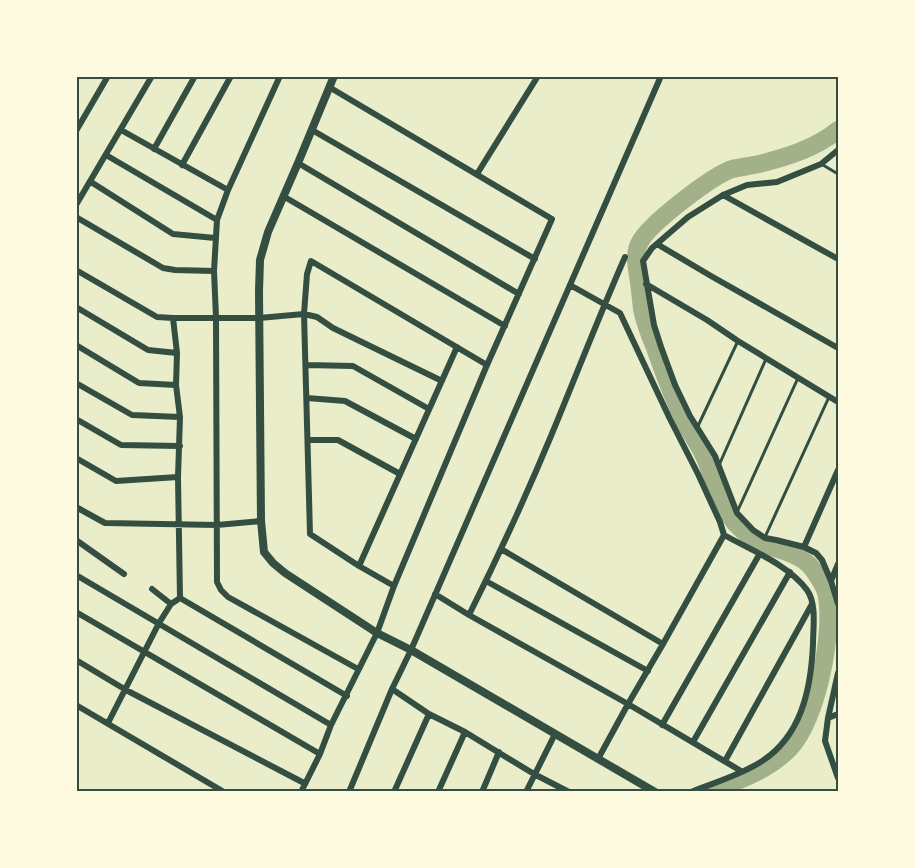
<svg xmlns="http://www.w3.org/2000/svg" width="915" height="868" viewBox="0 0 915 868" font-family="Inter,sans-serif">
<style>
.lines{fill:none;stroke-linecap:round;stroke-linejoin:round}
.river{stroke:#a3b18a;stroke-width:18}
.service{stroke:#344e41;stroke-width:3}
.minor{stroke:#344e41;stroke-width:6}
.tertiary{stroke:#344e41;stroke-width:8}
.neatline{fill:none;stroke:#344e41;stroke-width:2}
</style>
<rect width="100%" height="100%" fill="#e9edc9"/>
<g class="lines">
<path class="river" d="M710 792C739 780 768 771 790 748 817 720 835 630 826 592 823 584 817 575 812 568 799 552 777 551 760 542 748 536 736 526 729 515 717 498 713 475 704 456 699 445 692 435 686 425 674 400 664 374 655 348 650 336 645 323 642 309 641 300 640 291 639 282 637 269 633 254 640 242 650 223 712 176 732 169 741 167 750 166 759 164 787 157 816 148 838 130"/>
<path class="service" d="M823 165 838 174
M698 426 737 343
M720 463 766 359
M738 510 798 378
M765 537 829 397"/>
<path class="minor" d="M280 76 228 190 217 220 214 271 216 317 217 582 221 590 228 597 358 669
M121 130 228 190
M312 130 535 259
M76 131 108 76
M154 149 195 76
M838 150 821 164 777 182 747 185 723 195 688 217 652 248 643 261 654 325 661 347 675 385 690 416 715 456 737 513 753 530 765 538 776 540 804 547 816 553 822 560 831 581 838 604
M106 155 217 220
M298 163 519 294
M182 165 231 76
M477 174 538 76
M91 182 173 234 215 238
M723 195 838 259
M283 196 505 326
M76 205 152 76
M76 217 163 268 175 270 214 271
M657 244 711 276 838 348
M76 270 157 317 173 318H259L304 314 317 317 333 328 442 381
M646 284 707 320 738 341 838 402
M570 285 620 313 670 419 698 474 720 522 724 535C751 550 789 565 807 590 817 604 813 628 813 644 811 690 801 738 759 763 738 776 713 783 691 792
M76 307 148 350 177 353
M173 318 177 353 176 385 180 417 178 477 180 598
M76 345 139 383 176 385
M306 365 353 366 429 409
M76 383 132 415 180 417
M307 398 345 401 416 439
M76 419 121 445 180 446
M308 440H338L400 474
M76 458 116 481 178 477
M76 507 105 523 217 525 261 521
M76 540 124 574
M804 547 838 470
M501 549 663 644
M359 566 457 347
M76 575 331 725
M486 581 648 671
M831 581 838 564
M394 586 359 566 310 534 304 314 307 274 311 261 487 365
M152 589 171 604
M435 594 469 615 628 704 741 771
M180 598 347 696
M76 612 320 754
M469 615C498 557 526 496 551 436 576 376 599 316 625 257
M76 660 126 690 304 783
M838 673 828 718 825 741 838 778
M392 689 429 714 465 732 534 774 569 792
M76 705 224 792
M828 718 838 714
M108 723 159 623 171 604 180 598
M662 725 759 555
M693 742 790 572
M598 759 628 704 663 644 724 535
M725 761 812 604
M301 792 320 754 331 725 377 633 394 586 487 365 552 219 329 87
M349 792 392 689 411 650 661 76
M394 792 429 714
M438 792 465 732
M482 792 499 752
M526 792 555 734"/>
<path class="tertiary" d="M334 76 298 163 268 232 260 260 259 291 261 521 264 552 273 563 285 573 377 633 411 650 655 792"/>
</g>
<rect width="915" height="868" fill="none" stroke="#fefae0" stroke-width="156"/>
<rect x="78" y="78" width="759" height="712" class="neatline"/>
</svg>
